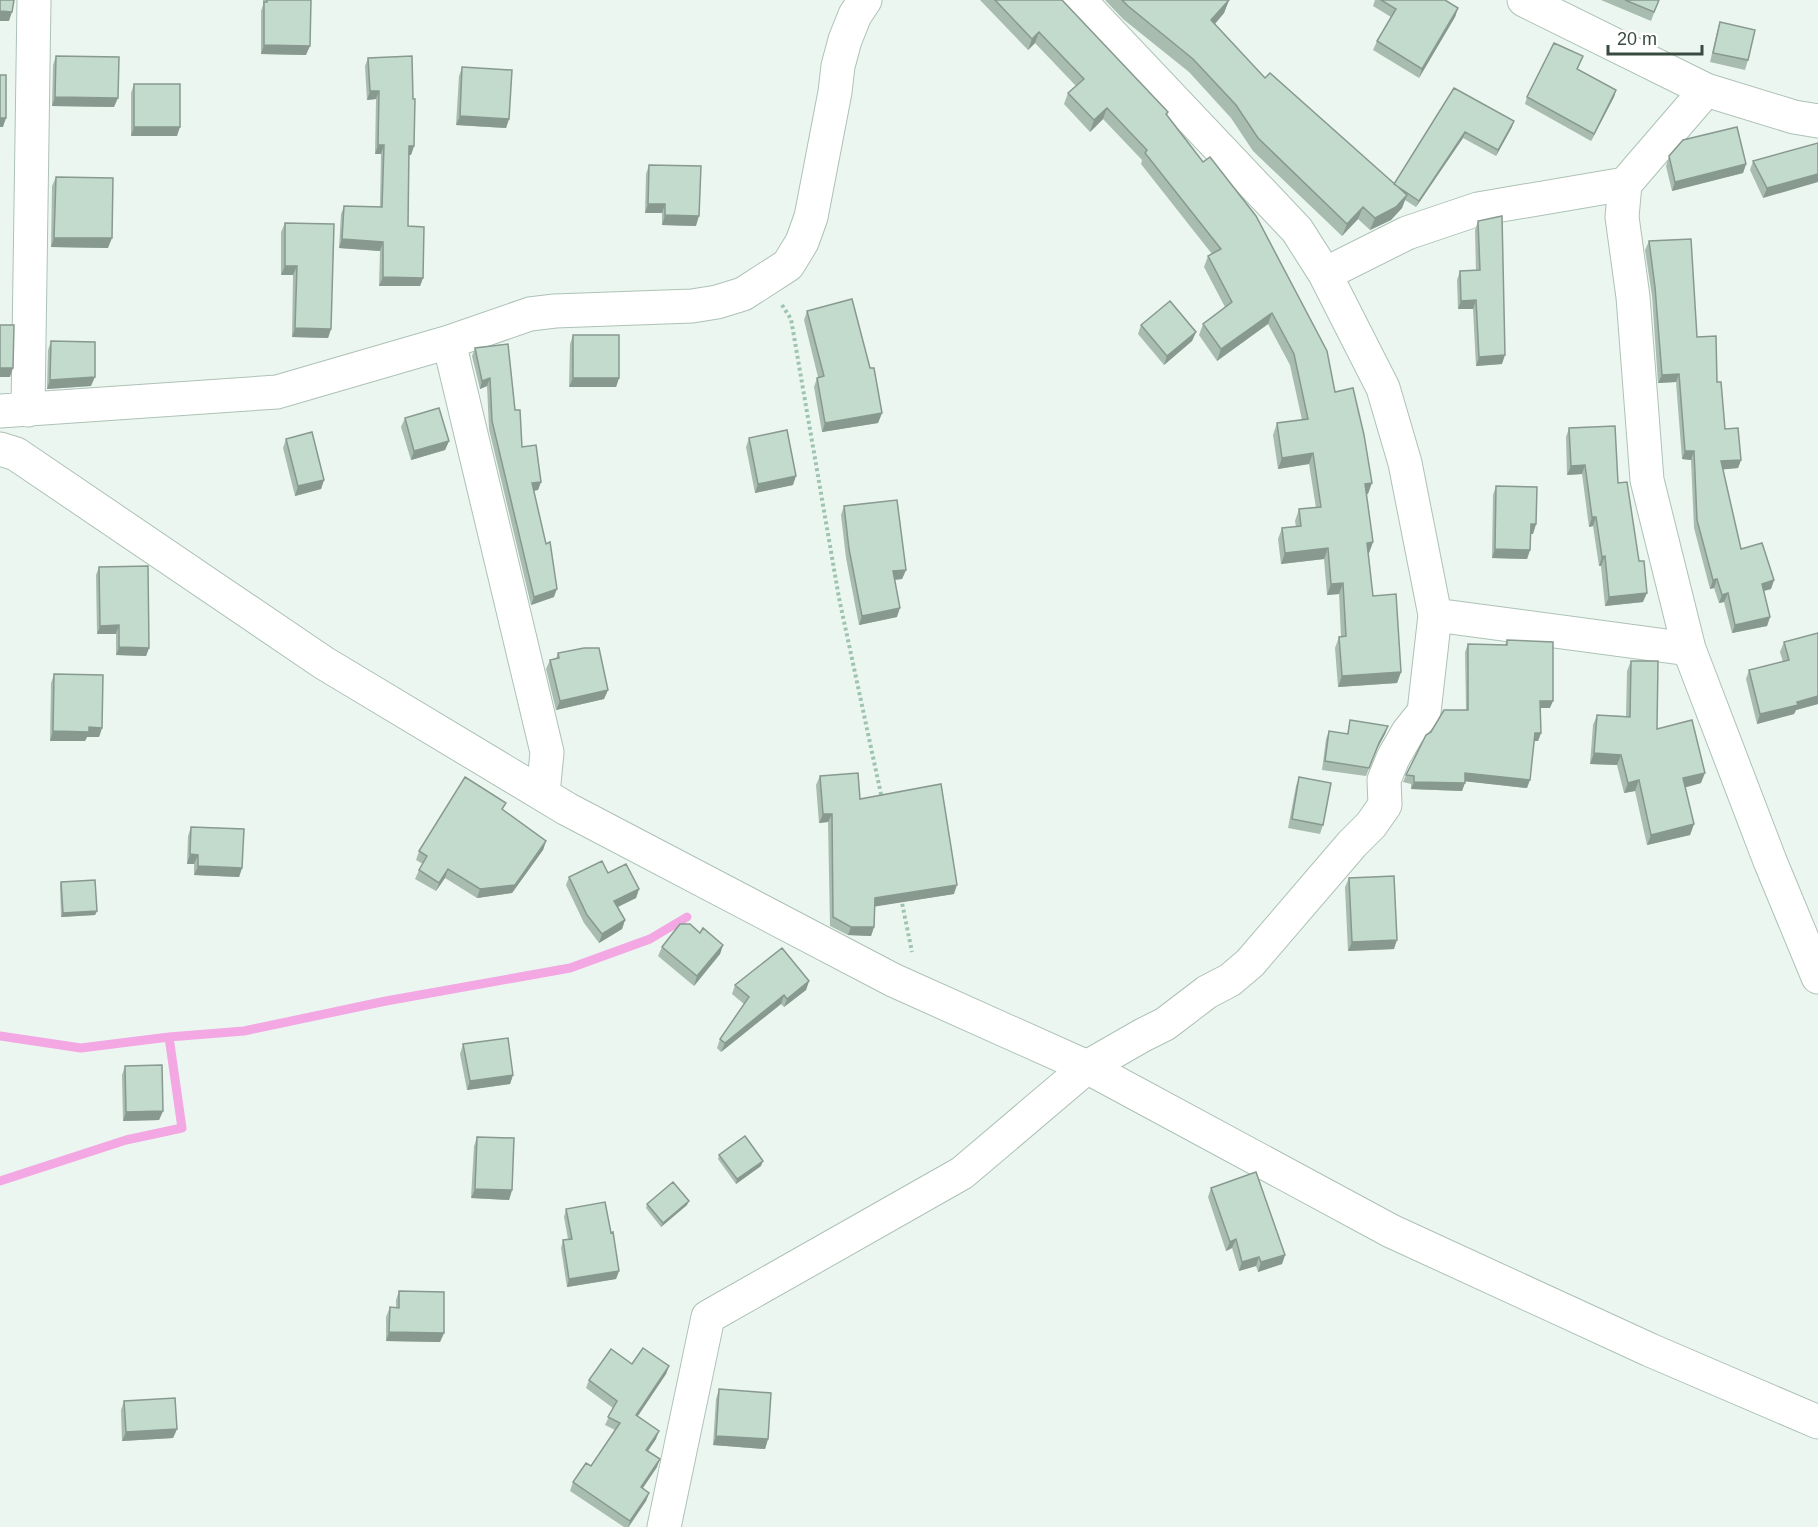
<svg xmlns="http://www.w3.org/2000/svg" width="1818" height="1527" viewBox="0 0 1818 1527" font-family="Helvetica,sans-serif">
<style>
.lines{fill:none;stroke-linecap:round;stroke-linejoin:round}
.stream{stroke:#f3a7e3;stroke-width:9}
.minor-casing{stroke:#adc2b6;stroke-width:35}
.tertiary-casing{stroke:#adc2b6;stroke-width:35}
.path{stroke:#9ec4af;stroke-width:4;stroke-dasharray:3 3;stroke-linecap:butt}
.minor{stroke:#fff;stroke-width:33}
.tertiary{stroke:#fff;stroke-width:33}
.wall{fill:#a8bcb0}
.shaded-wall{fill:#889990}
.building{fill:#c3dbcd;stroke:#889990;stroke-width:1.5}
</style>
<rect width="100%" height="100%" fill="#ebf6f0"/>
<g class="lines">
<path class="stream" d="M0 1036 81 1048 169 1037 244 1031 386 1001 570 968 650 939 687 917
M0 1181 126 1140 182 1128 169 1037"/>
<g class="minor-casing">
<path id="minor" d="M1524 0 1706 90 1794 117 1818 121
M1706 90 1625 184 1622 217 1633 297 1647 480 1689 649 1770 861 1818 977
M1325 274 1407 233 1478 209 1625 184
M449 342 547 752 543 794
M28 410 34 0
M0 411 277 392 449 342 530 314 555 311 692 306 717 302 743 294 788 265 802 242 811 217 835 92 838 66 845 40 855 15 865 0
M0 449 16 454 324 663 567 809 893 980 1087 1067 1143 1035 1165 1024 1207 992 1230 980 1250 963 1352 844 1371 825 1385 805 1384 780 1393 758 1408 732 1424 712 1435 615 1405 463 1383 388 1325 274 1297 230 1079 0
M1435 615 1689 649"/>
</g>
<g class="tertiary-casing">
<path id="tertiary" d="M664 1527 708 1317 962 1173 1087 1067 1391 1231 1650 1350 1818 1422"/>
</g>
<path class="path" d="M782 305 791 319 839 598 882 799
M901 898 912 952"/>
<use href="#minor" class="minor"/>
<use href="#tertiary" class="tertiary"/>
</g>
<path class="wall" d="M263 0H311L306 55 261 54V11L263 5Z
M980 0H1062L1168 112 1167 116 1335 392 1368 494H1366L1373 542 1369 553H1368L1373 596 1401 672 1397 683 1338 687 1335 648 1339 637H1341L1339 594 1327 595 1324 559 1281 564 1278 539 1282 528 1296 527 1295 521 1299 509 1316 508 1309 464 1278 469 1273 435 1277 423 1302 420 1290 365 1268 324 1217 361 1199 335 1203 324 1225 307 1204 267 1208 256 1212 254 1141 164 1142 160 1103 119 1090 132 1064 104 1068 93 1076 86 1035 43 1028 50Z
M1105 0H1229L1224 13 1215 24 1265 78 1395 184 1454 88 1512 127 1496 156 1463 138 1416 207 1405 200 1402 208 1391 220 1370 230 1358 219 1342 236 1253 151 1231 118 1189 72 1123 19Z
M1375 0H1445L1458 8 1455 17 1419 78 1373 50 1377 41 1391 17 1373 6Z
M1601 0H1659L1651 21Z
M1720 22 1748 60 1745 70 1710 62 1717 32Z
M56 56 114 107 52 106 53 65Z
M368 58 414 146 411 155H409L408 226 423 278 420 286H379L380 251 339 248 341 214 344 206 380 207 381 154H375L376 99 367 100 365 66Z
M1580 63 1578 69 1616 90 1614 97 1591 141 1525 104 1527 97Z
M462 67 509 119 506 128 456 125 459 76Z
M134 84 177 136H131V93Z
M1818 143 1763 198 1750 170 1753 161Z
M1669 156 1746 164 1743 173 1672 191 1666 166Z
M649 165 696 226 662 225V213H645L646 174Z
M56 177 108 248 51 247 52 186Z
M1478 221 1502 364 1476 366 1473 309H1458L1457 280 1460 271H1476L1475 230Z
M285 223 331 329 328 338 292 337 293 275H281V232Z
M1649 241 1697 337 1717 382 1725 429 1741 460 1738 468 1723 469 1741 549 1774 580 1771 589 1764 591 1770 617 1767 626 1732 633 1724 602 1719 603 1714 588 1710 589 1694 528 1691 460 1682 459 1676 382 1658 383 1652 296 1645 250Z
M807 311 870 368 882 413 878 423 822 432 814 387 817 378 818 377 804 320Z
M1141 325 1196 332 1192 341 1164 365 1138 334Z
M573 335 619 378 616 387H569L570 344Z
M51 341 91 386 47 389 48 350Z
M475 348 515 410 522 447 541 482 538 490 534 491 554 597 531 605 489 429 487 386 480 389 472 356Z
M405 418 449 441 445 450 411 460 401 427Z
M1569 428 1618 483 1643 602 1605 606 1601 566H1599L1593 526 1589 527 1582 474 1567 475 1566 437Z
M749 438 793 485 755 493 746 447Z
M286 439 324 480 321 489 295 496 283 448Z
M1496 486 1536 524 1533 534H1531L1530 550 1527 559 1492 558 1493 495Z
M844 506 906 570 902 579 895 580 897 617 859 625 846 558 841 515Z
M99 567 149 648 146 656 116 655V634H97L96 575Z
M1507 640 1550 708H1540L1541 733 1538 741H1534L1527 788 1465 781 1462 791 1411 789V784L1403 782 1406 775 1466 710 1465 652 1468 644 1505 645Z
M1784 642 1818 704 1796 710 1794 714 1757 724 1746 679 1749 670 1783 662 1780 652Z
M558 653 608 690 604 699 556 710 546 669 550 660 556 658Z
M1631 661 1657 729 1701 783 1685 787 1694 824 1690 835 1647 845 1635 791 1624 793 1617 765 1590 764 1593 725 1597 715 1626 716 1627 671Z
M54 674 102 728 99 737H87L85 741H50L51 683Z
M1350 720 1388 726 1385 734 1376 751 1366 776 1322 770 1326 739 1329 731 1347 734Z
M820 776 860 799 954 894 875 906 874 927 871 936 848 935 830 926 828 822 819 823 816 785Z
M1299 777 1323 825 1320 834 1288 828 1296 786Z
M503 810 546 841 543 850 512 893 477 898 445 878 436 891 415 879 419 870 423 864 416 860 419 851Z
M191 827 242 868 239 877 194 875V864H187L188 836Z
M608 873 639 889 636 898 618 907 625 920 622 929 599 943 584 923 566 885 569 877Z
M1349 878 1394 949 1348 951 1345 887Z
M61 882 97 911 95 915 61 917 60 886Z
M700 933 723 945 720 954 694 986 658 956 662 947Z
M809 981 806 990 784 1007 781 1004 721 1052 717 1048 720 1039 744 1004 732 994 735 985Z
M463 1044 513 1075 510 1084 467 1090 460 1054Z
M125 1066 163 1111 159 1120 123 1121 122 1075Z
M477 1137 512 1190 509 1200 471 1198 474 1146Z
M719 1155 761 1166 736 1184 718 1159Z
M1211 1188 1285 1255 1282 1264 1258 1272 1256 1266 1239 1271 1232 1248 1226 1251 1208 1197Z
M647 1204 687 1205 661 1227 646 1208Z
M566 1209 619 1271 616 1279 567 1287 561 1248 563 1240 568 1239 564 1217Z
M399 1291 444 1333 440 1342 386 1341V1317L390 1307 396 1308V1300Z
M632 1364 669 1366 666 1374 638 1416 656 1439 648 1451 657 1467 643 1488 649 1493 646 1501 629 1527H624L570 1491 573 1482 591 1466 615 1430 605 1425 613 1408 586 1388 589 1380Z
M719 1389 768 1439 765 1449 713 1445 716 1399Z
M124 1401 177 1429 173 1438 122 1441 121 1410Z"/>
<path class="shaded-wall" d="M1229 0 1224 13 1207 33 1211 20Z
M1458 8 1455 17 1419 78 1422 69Z
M0 11 12 12 9 21H0Z
M1039 32 1035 43 1028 50 1032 39Z
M264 45 310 46 306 55 261 54Z
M1616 90 1614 97 1591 141 1594 134Z
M370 91H379L376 99 367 100Z
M55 97 118 98 114 107 52 106Z
M1107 108 1103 119 1090 132 1094 120Z
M460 116 509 119 506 128 456 125Z
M0 118H6L3 127H0Z
M1514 121 1512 127 1496 156 1498 150Z
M134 127H180L177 136H131Z
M1465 132 1463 138 1416 207 1419 201Z
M378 145H384L381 154H375Z
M409 146H414L411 155H406Z
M1746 164 1743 173 1672 191 1675 182Z
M1818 174V182L1763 198 1767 188Z
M1407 195 1402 208 1391 220 1370 230 1375 218Z
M648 204H665L662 213H645Z
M1363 207 1358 219 1342 236 1347 224Z
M665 215 699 216 696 226 662 225Z
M54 238H112L108 248 51 247Z
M342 239 383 242 380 251 339 248Z
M285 266H297L293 275H281Z
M383 277 423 278 420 286H379Z
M1476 300 1473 309H1458L1461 301Z
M1272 313 1268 324 1217 361 1221 349Z
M295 328 331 329 328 338 292 337Z
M1196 332 1192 341 1164 365 1167 356Z
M1505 355 1502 364 1476 366 1479 357Z
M0 368H13L10 377H0Z
M1679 374 1676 382 1658 383 1662 375Z
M95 377 91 386 47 389 50 380Z
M490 378 487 386 480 389 482 381Z
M573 378H619L616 387H569Z
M882 413 878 423 822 432 825 423Z
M449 441 445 450 411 460 414 451Z
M1685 451H1694L1691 460 1682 459Z
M1313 453 1309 464 1278 469 1282 458Z
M1741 460 1738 468 1718 470 1721 461Z
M1585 465 1582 474 1567 475 1571 466Z
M796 476 793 485 755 493 758 484Z
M324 480 321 489 295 496 298 486Z
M541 482 538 490 529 491 532 483Z
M1372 483 1368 494 1361 495 1365 484Z
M1592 517H1596L1593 526 1589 527Z
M1531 524H1536L1533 534 1527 533Z
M1373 542 1369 553 1363 554 1367 543Z
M1328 548 1324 559 1281 564 1285 553Z
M1495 549 1530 550 1527 559 1492 558Z
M1605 556 1601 566H1599L1602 557Z
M906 570 902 579 890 580 893 571Z
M1717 579 1714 588 1710 589 1713 580Z
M1774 580 1771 589 1759 592 1762 584Z
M1343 583 1339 594 1327 595 1331 584Z
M557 589 554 597 531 605 534 597Z
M1647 593 1643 602 1605 606 1609 597Z
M1728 593 1724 602 1719 603 1722 595Z
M900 608 897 617 859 625 862 616Z
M1770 617 1767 626 1732 633 1735 625Z
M119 625 116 634H97L100 626Z
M119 647 149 648 146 656 116 655Z
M1401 672 1397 683 1338 687 1342 676Z
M608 690 604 699 556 710 560 701Z
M1818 696V704L1796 710 1794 714 1757 724 1760 714 1797 702Z
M1540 701H1553L1550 708H1538Z
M1388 726 1385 734 1376 751 1366 776 1379 743Z
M89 727 102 728 99 737H87L85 741H50L53 731Z
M1535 733H1541L1538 741H1532Z
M1594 753 1621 755 1617 765 1590 764Z
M1465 773 1530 780 1527 788 1462 781Z
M1705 773 1701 783 1680 789 1683 778Z
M1639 780 1635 791 1624 793 1628 783Z
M1414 782 1465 783 1462 791 1411 789Z
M823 814H832L828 822 819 823Z
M1694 824 1690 835 1647 845 1651 835Z
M546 841 543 850 512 893 477 898 480 889Z
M190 854 198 855 194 864H187Z
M198 866 242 868 239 877 194 875Z
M448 869 445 878 436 891 439 883Z
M957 885 954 894 872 907 875 898Z
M639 889 636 898 611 910 614 901Z
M97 911 95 915 61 917 63 913Z
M625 920 622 929 599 943 602 934Z
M851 927H874L871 936 848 935Z
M1397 940 1394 949 1348 951 1352 942Z
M723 945 720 954 694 986 697 976Z
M809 981 806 990 784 1007 787 999Z
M784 995 781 1004 721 1052 725 1043Z
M513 1075 510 1084 467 1090 470 1081Z
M163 1111 159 1120 123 1121 126 1112Z
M763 1161 761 1166 736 1184 737 1179Z
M475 1189 512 1190 509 1200 471 1198Z
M689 1201 687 1205 661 1227 663 1223Z
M1236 1239 1232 1248 1226 1251 1230 1242Z
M1285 1255 1282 1264 1258 1272 1261 1262Z
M1259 1257 1256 1266 1239 1271 1242 1262Z
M619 1271 616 1279 567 1287 569 1279Z
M389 1332 444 1333 440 1342 386 1341Z
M669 1366 666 1374 633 1423 636 1415Z
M177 1429 173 1438 122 1441 126 1432Z
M659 1431 656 1439 643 1458 646 1450Z
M716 1436 768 1439 765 1449 713 1445Z
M660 1459 657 1467 638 1495 641 1487Z
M649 1493 646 1501 628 1527 630 1521Z"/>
<path class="building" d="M0 0H14L12 12 0 11Z
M267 0H311L310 46 264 45V2H267Z
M995 0H1062L1168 112 1166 114 1203 162 1210 157 1256 216 1327 351 1335 392 1353 388 1364 435 1372 483 1365 484 1373 542 1367 543 1373 596 1396 594 1401 672 1342 676 1339 637 1346 636 1343 583 1331 584 1328 548 1285 553 1282 528 1301 526 1299 509 1321 507 1313 453 1282 458 1277 423 1308 419 1294 354 1272 313 1221 349 1203 324 1232 302 1208 256 1221 249 1145 153 1147 150 1107 108 1094 120 1068 93 1084 79 1039 32 1032 39Z
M1122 0H1229L1211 20 1265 78 1270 73 1407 195 1396 207 1375 218 1363 207 1347 224 1258 138 1236 105 1193 59 1128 6Z
M1381 0H1445L1458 8 1422 69 1377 41 1396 9Z
M1625 0H1659L1654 12Z
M1720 22 1755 30 1748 60 1713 53Z
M1554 43 1583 56 1577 69 1616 90 1594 134 1527 97Z
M56 56 119 57 118 98 55 97Z
M412 56 413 99H415L414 146H409L408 226 424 227 423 278 383 277V242L342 239 344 206 382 207 384 145H378L379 91H370L368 58Z
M462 67 512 70 509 119 460 116Z
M0 75H6V118H0Z
M134 84H180V127H134Z
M1454 88 1514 121 1498 150 1465 132 1419 201 1394 184Z
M1737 127 1746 164 1675 182 1669 156 1683 140Z
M1818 143V174L1767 188 1753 161Z
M649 165 701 166 699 216 665 215V204H648Z
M56 177 113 178 112 238H54Z
M1502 216 1505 355 1479 357 1476 300 1461 301 1460 271 1480 270 1478 221Z
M285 223 334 224 331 329 295 328 297 266H285Z
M1691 239 1697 337 1716 336 1717 382H1721L1725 429 1738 428 1741 460 1721 461 1741 549 1762 543 1774 580 1762 584 1770 617 1735 625 1728 593 1722 595 1717 579 1713 580 1697 520 1694 451H1685L1679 374 1662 375 1655 287 1649 241Z
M852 299 870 368H874L882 413 825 423 817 378 824 376 807 311Z
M1170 301 1196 332 1167 356 1141 325Z
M0 325H14L13 368H0Z
M573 335H619V378H573Z
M51 341 95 342V377L50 380Z
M508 344 515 410H520L522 447 536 445 541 482 532 483 546 544 550 542 557 589 534 597 492 421 490 378 482 381 475 348Z
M439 408 449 441 414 451 405 418Z
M1615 426 1618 483 1627 482 1639 561H1644L1647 593 1609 597 1605 556 1602 557 1596 517H1592L1585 465 1571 466 1569 428Z
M787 430 796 476 758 484 749 438Z
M312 432 324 480 298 486 286 439Z
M1496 486 1537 487 1536 524H1531L1530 550 1495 549Z
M897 500 906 570 893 571 900 608 862 616 849 549 844 506Z
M148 566 149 648 119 647V625L100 626 99 567Z
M1818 633V696L1797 702 1798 705 1760 714 1749 670 1789 660 1784 642Z
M1507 640 1553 642V701H1540L1541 733H1535L1530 780 1465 773V783L1414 782V776L1406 775 1426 735 1431 732 1444 710H1468V644L1507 645Z
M584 648H599L608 690 560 701 550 660 559 658 558 653Z
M1631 661H1658L1657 729 1692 720 1705 773 1683 778 1694 824 1651 835 1639 780 1628 783 1621 755 1594 753 1597 715 1630 717Z
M54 674 103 675 102 728 89 727V732L53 731Z
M1350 720 1388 726 1379 743 1369 768 1325 761 1329 731 1348 734Z
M858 773 860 799 941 784 957 885 875 898 874 927H851L833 917 832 814H823L820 776Z
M465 777 506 803 502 809 546 841 515 885 480 889 448 869 439 883 419 870 427 856 419 851Z
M1299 777 1331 783 1323 825 1292 819Z
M191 827 244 829 242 868 198 866V855L190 854Z
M602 861 608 873 626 864 639 889 614 901 625 920 602 934 587 915 569 877Z
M1394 876 1397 940 1352 942 1349 878Z
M95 880 97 911 63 913 61 882Z
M680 924H690L700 933 703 928 723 945 697 976 662 947Z
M782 948 809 981 787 999 784 995 725 1043 720 1039 749 997 735 985Z
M508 1038 513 1075 470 1081 463 1044Z
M162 1065 163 1111 126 1112 125 1066Z
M745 1136 763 1161 737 1179 719 1155Z
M477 1137 514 1138 512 1190 475 1189Z
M1256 1172 1285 1255 1261 1262 1259 1257 1242 1262 1236 1239 1230 1242 1211 1188Z
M673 1182 689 1201 663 1223 647 1204Z
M605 1202 611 1233 613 1232 619 1271 569 1279 563 1240 572 1239 566 1209Z
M399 1291 444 1292V1333L389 1332 390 1307 399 1308Z
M643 1348 669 1366 636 1415 659 1431 646 1450 660 1459 641 1487 649 1493 630 1521 573 1482 586 1463 591 1466 620 1423 608 1417 617 1401 589 1380 611 1349 632 1364Z
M719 1389 771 1393 768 1439 716 1436Z
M175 1398 177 1429 126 1432 124 1401Z"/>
<path d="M1608 45v9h94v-9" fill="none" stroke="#384b40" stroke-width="3"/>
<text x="1617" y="45" font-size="18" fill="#384b40" stroke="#ffffff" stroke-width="4.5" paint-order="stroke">20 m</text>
</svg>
